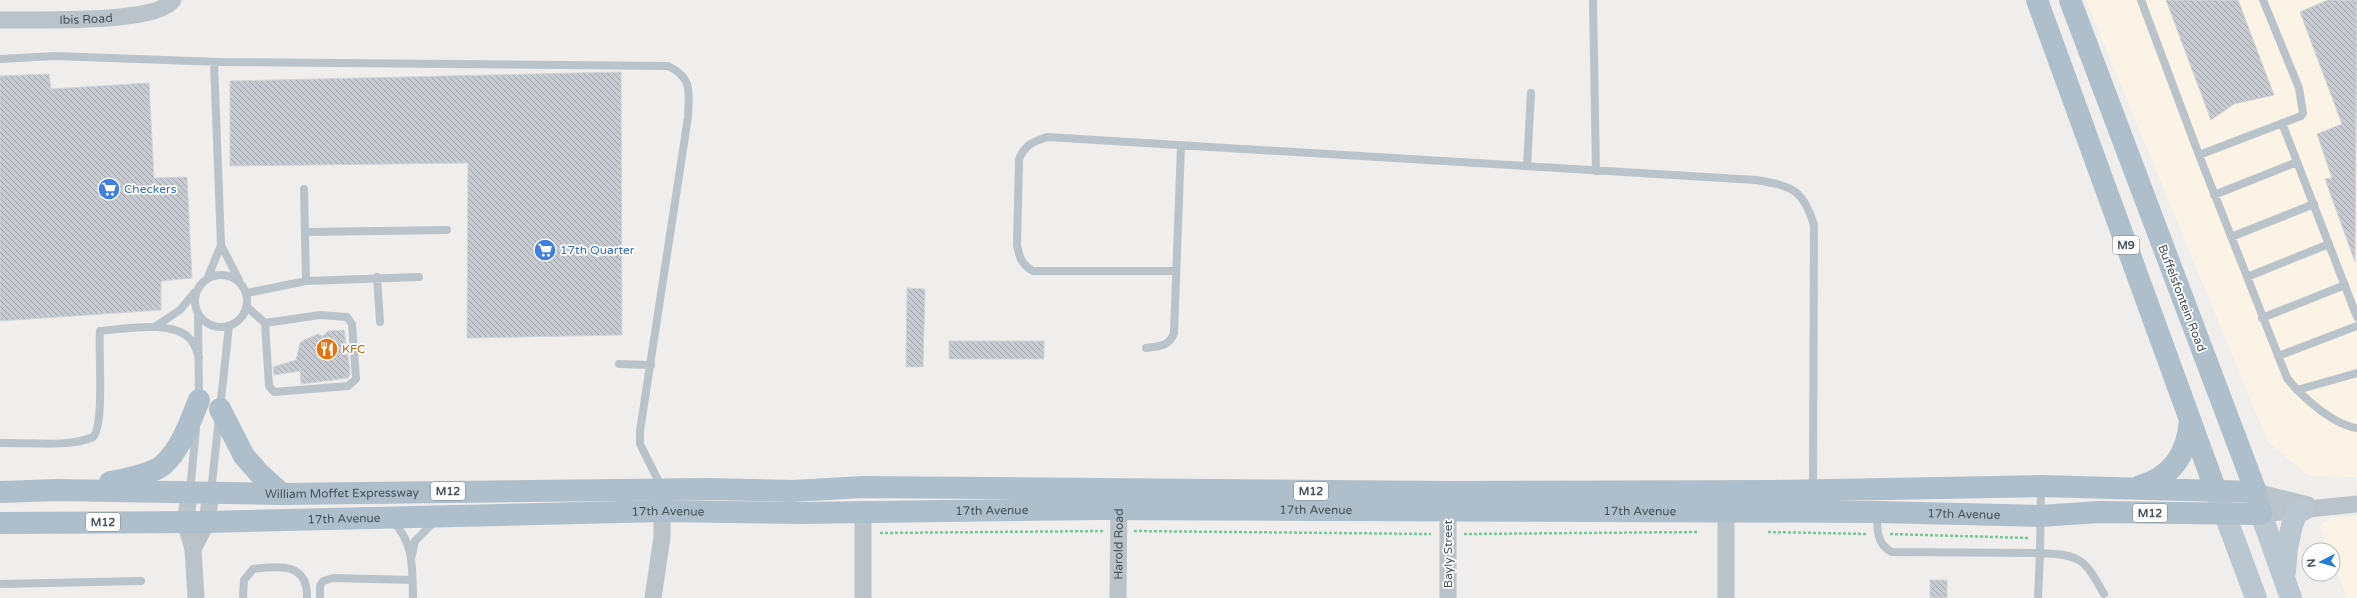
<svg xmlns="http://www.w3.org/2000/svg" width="2357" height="598" viewBox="0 0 2357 598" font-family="'Varela Round',sans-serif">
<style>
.commercial{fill:#faf3e6}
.building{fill:url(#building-back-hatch);stroke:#d1d4d8}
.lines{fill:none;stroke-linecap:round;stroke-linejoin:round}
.path{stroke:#77c899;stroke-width:2.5;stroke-dasharray:3 2;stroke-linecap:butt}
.service{stroke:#b9c3c9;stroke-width:8}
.minor{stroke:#b9c3c9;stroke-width:17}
.secondary{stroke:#bbc7d0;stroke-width:22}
.primary{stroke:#aebfcb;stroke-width:22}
.labels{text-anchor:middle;stroke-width:3.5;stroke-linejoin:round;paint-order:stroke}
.shield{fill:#fff;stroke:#7e868b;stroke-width:1}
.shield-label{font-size:11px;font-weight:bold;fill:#465259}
.street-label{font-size:12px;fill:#465259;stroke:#fff}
.shop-label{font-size:12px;fill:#366cbe;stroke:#fff;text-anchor:start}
.food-label{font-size:12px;fill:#c56008;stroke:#fff;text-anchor:start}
</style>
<defs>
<pattern id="building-back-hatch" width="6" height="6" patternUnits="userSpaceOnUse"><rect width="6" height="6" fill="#c7cad0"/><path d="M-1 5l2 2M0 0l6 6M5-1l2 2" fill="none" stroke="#a3a7ac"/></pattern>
</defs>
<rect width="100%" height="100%" fill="#f0eded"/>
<path class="commercial" d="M2086 0H2357V477L2309 476 2268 442Z
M2357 516V598H2347L2333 562V550H2329L2319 526 2331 517Z"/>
<path class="building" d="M2166 0H2238L2274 95 2234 104 2211 120Z
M2328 0H2357L2355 262 2325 179 2332 178 2317 134 2342 124 2300 12Z
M621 72 622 335 467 338 468 163 230 166V81Z
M49 74 51 89 149 83 154 178 187 177 192 278 161 281V310L0 321V76Z
M907 288 925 289 923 367H906Z
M344 330 349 363 350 375 348 378 301 384 300 371 274 375 273 367 296 360 300 343 304 340 318 334 323 336 328 331Z
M949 341H1044V359H949Z
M1930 580H1947V598H1930Z"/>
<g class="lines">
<path class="path" d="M1134 531 1431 534
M1768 532 1867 534
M880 533 1103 531
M1464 534 1699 532
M1890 534 2029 538"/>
<path class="service" d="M1593 0 1596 171
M2141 0 2199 155 2301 116 2303 113 2299 88 2263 0
M0 59 55 56 220 62 668 66C693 78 689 92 688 117L640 431V444L662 488
M2282 123 2357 317
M2199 155 2287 378C2301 396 2333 425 2357 428
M1527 166 1531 93
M304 189 306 281
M2214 195 2297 162
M306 232 447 230
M2231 237 2314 204
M221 245 239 280
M1176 271H1033C1022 265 1019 257 1017 245L1019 159C1025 145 1032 142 1047 137L1756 180C1792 186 1803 189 1814 225L1813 489
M195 301a26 26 0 1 1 52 0a26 26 0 1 1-52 0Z
M208 277 221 245 214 62
M377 277 380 322
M2247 277 2329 244
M247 293 306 281 419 277
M247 307 265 323 269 386 274 392 348 386 356 379 352 324 347 317 320 315 265 323
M198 314 199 399
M2262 318 2345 285
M156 326 180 310 195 292
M1146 348C1159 346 1169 347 1174 333L1181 146
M2278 356 2357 326
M619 364 651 365
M2297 390 2357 373
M0 443C27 442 69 448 93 437 105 424 98 352 100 331 124 329 174 319 191 340 195 345 197 352 199 357
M2041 488 2040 553C2081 555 2084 558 2104 594
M190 491 196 429
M211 492 229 326
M1877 512C1877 527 1876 545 1892 552L2040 553 2038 598
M392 521C415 542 412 570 413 598
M412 555 415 541 435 521
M0 584 141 581
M243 598 244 580 253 569C279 566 308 562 307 598
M320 598V586L323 581 333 578 412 580"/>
<g class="minor">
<path id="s1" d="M0 20C33 19 156 25 173 0"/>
<path d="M190 491 185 522 193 549 196 598"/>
<path d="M2256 492 2308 505"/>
<path d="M2261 514 2357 504"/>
<path d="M193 549 207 522 211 492"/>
<path d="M653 598 662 537V511"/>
<path d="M863 598V510"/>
<path id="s2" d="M1118 598 1119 498"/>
<path d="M1448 598V511"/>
<path d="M1726 598V510"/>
</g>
<path class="secondary" d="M2218 496 2256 598
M2261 514 2291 598
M2285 572 2287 548 2292 525 2297 513 2303 510"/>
<g class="primary">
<path d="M2037 0 2216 491"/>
<path d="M220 409 244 456 259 473 282 494"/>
<path d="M110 482C123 480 152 474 163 465 181 449 190 422 199 400"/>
<path d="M2140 486C2172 477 2187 454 2190 421"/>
<path id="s3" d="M0 492 57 490 282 494 707 489 792 491 863 487 1450 492 1773 491 2041 486 2256 492"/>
<path id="s4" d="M0 523 207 522 662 511 801 513 1100 509 1877 512 2040 516 2099 512 2261 514 2256 492 2070 0"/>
</g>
</g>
<defs>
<g id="supermarket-disc" transform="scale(1.15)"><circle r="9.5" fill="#3f7fe0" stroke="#fff"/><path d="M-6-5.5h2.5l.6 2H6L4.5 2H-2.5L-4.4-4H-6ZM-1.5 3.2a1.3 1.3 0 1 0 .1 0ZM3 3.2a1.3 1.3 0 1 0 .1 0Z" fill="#fff"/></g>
<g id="restaurant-disc" transform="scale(1.15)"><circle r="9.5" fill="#e8710a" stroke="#fff"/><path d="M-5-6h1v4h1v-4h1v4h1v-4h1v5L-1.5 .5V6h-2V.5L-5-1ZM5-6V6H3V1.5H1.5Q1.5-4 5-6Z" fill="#fff"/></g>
</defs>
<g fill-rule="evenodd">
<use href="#supermarket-disc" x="109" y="189"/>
<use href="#supermarket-disc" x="545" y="250"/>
<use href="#restaurant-disc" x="327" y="349"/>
</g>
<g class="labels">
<g class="shield">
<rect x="2113" y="236" width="26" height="18" rx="3"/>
<rect x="431" y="482" width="34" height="18" rx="3"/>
<rect x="1294" y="482" width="34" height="18" rx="3"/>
<rect x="2133" y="504" width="34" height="18" rx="3"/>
<rect x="86" y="513" width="34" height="18" rx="3"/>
</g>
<g class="shield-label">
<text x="2126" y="249">M9</text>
<text x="448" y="495">M12</text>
<text x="1311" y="495">M12</text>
<text x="2150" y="517">M12</text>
<text x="103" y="526">M12</text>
</g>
<g class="street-label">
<text dy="4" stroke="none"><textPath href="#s1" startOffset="86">Ibis Road</textPath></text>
<text transform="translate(2182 298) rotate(69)" y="4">Buffelsfontein Road</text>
<text dy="4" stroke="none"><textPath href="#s3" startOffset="342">William Moffet Expressway</textPath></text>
<text dy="4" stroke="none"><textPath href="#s4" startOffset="992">17th Avenue</textPath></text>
<text dy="4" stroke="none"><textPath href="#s4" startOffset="1316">17th Avenue</textPath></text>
<text dy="4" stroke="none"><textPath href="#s4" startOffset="1640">17th Avenue</textPath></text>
<text dy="4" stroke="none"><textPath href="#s4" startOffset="668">17th Avenue</textPath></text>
<text dy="4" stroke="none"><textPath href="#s4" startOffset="1964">17th Avenue</textPath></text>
<text dy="4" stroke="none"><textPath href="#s4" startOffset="344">17th Avenue</textPath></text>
<text dy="4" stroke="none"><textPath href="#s2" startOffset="54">Harold Road</textPath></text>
<text transform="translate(1448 554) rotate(-90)" y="4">Bayly Street</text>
</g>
<g class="shop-label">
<text x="124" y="193">Checkers</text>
<text x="560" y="254">17th Quarter</text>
</g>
<g class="food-label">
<text x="342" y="353">KFC</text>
</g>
</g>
<g transform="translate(2321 562) rotate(264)"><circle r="19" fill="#ffffff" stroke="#b5babd"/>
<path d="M0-3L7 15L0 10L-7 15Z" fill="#227ed4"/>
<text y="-6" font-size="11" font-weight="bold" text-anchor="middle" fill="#465259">N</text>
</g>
</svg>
